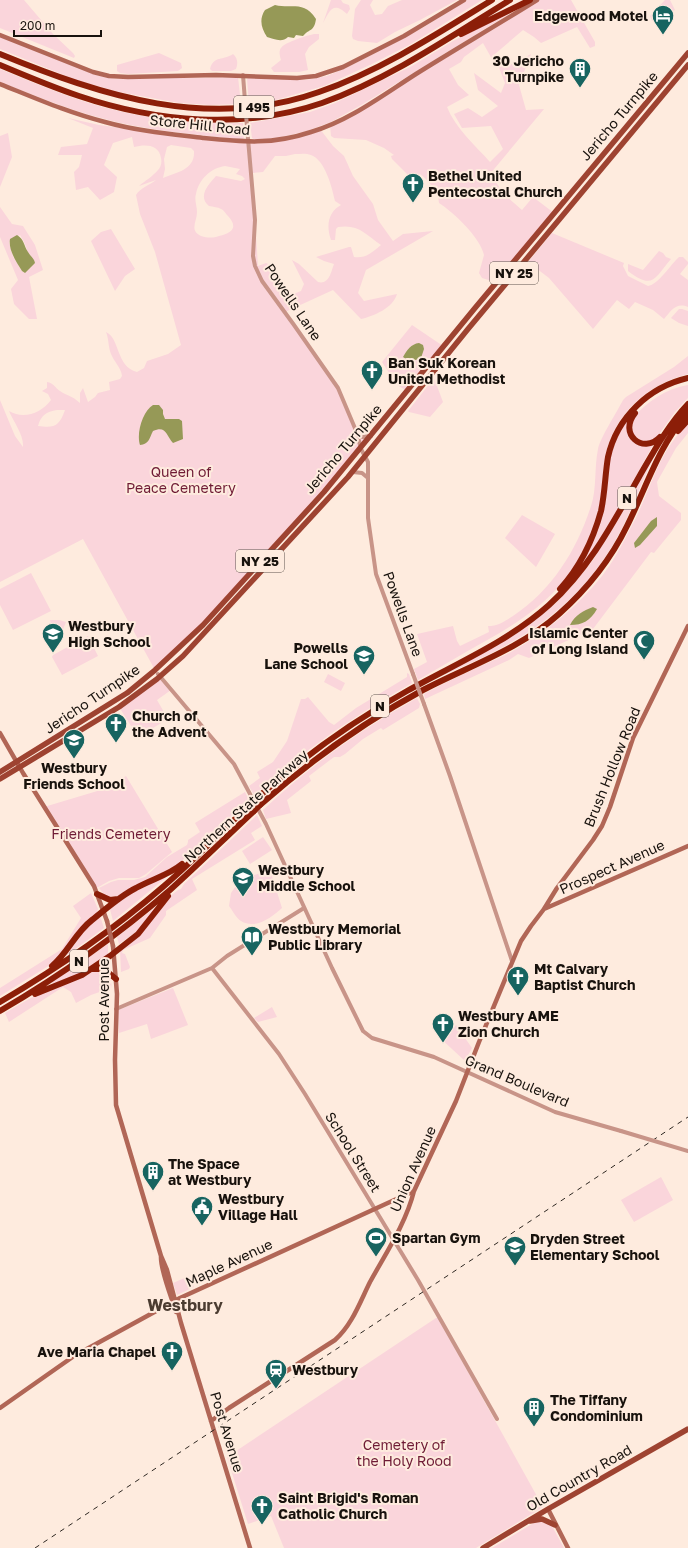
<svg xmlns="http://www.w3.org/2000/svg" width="688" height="1548" viewBox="0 0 688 1548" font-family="'Golos Text',sans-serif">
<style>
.green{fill:#fad5db;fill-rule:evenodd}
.water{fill:#969957}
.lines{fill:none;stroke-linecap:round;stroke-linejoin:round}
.tertiary{stroke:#c89488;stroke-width:4}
.secondary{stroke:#b16656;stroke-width:4.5}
.primary{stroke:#9e4331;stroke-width:5.5}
.motorway{stroke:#8c1e08;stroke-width:6}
.rail{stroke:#2f2822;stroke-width:1;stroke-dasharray:5 5;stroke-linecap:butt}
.tertiary-bridge{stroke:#c89488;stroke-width:4}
.secondary-bridge{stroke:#b16656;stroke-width:4.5}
.motorway-bridge{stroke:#8c1e08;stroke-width:6}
.labels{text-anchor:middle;stroke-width:4;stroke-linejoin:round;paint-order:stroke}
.shield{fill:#feebde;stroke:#5d534c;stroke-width:1}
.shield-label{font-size:13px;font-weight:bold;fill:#18120d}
.poi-label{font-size:14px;font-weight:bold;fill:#18120d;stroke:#feebde;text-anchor:start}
.street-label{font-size:14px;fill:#18120d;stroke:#feebde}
.park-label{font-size:14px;fill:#6f1b35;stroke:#feebde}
.quarter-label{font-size:16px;font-weight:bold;fill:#4b3c31;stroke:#feebde}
</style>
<rect width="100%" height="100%" fill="#feebde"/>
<path class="green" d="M0 0H24L53 34 73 53 75 56 74 58 0 28Z
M331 0H341L343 3 349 5 350 9 347 14C333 1 330 10 323 23Z
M361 0H373L370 5 375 15 382 14 388 6 402 0H457L420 20 395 32 377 43 358 41 353 39 352 36 355 9Z
M467 0H482L411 44 372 64 324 86 276 100 249 104 247 79 248 78 306 80 327 76 352 65 424 27Z
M537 0H571L595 42V46L590 48 577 27 541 43 534 37 523 30 495 54 492 59 483 43 464 57 461 62 449 69 458 85 469 95 447 107C456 129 474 144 490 162L503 149 491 126 462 128 454 114 468 108 482 117 498 106 478 90 474 73 501 93 505 83 498 65 513 64 531 54 519 85 526 110 544 109 490 174 505 195 522 210 533 197 554 213 502 276 492 281 482 278 479 273 484 255C480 237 454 213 439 203 439 192 428 180 420 174L411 182H408L405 177 408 175 392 159 391 156 394 155 384 148 366 140 334 138 331 136 330 125Z
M665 0H670L675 10 652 21 650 16Z
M510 12 511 13 363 104 331 122 307 131 278 138 255 140 252 138 250 123 310 112 335 103 412 66 453 41Z
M314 34H319V39L309 47 305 54 308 70 299 72H274L271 68 281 60C280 57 279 53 280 50 281 43 306 36 314 34Z
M0 36 96 75 117 79 238 77 241 104 210 105 179 103 119 92 76 80 0 49Z
M159 53 181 63 182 68 178 71 128 74 120 73 117 71V65Z
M233 54C238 58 238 64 236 69L231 71H212L210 69C214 55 223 61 233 54Z
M0 69C29 81 58 93 89 103 138 118 191 125 243 123L244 138 241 140C194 134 146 131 101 118 66 109 33 95 0 82Z
M68 118 99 125 193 137 272 141 320 129 333 146 344 156 353 176 373 204 378 220 393 241 403 234 433 231 366 270 358 293 364 301 397 294C393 308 374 316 361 319L333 290 285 312 334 381 359 437 370 436 203 625 155 670 83 539 0 582V400L15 436 23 447C24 435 14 423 9 411 24 420 41 413 51 400L48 394 42 391 47 388V382C54 383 55 388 60 391 69 397 71 395 80 403V393L83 388 88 402 95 397 98 393 110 390 109 382 120 379 122 376C121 367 114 362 111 354 108 347 109 339 106 332 120 338 116 367 137 372L144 368 147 361 168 354 181 345 155 252 140 214 136 195C140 188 150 185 156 180L139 186C145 181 153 176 158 170 161 167 162 162 161 158 159 144 145 144 134 147L132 137 113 143 104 165 117 177 114 192 100 200 88 187 76 190 74 172 79 167 82 155H58L61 147 87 144 93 128ZM171 145 191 148 194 151C195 170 177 172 163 178L165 169 164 159 167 147ZM295 154C300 154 306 153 311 155 325 160 332 187 335 201L341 205C328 212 326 226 331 240H335L336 229 338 227C359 224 365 234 381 245 373 252 365 259 354 257L351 247H349L316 257 324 261 334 264C331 272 329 285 318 282L299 264 292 260 304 284 301 291 291 295 268 264 266 263 258 266 252 173 263 172 275 156H286ZM225 166 240 169 236 174 242 176 245 179 241 181 216 176C209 184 197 196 209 206 213 207 218 207 221 209 224 210 226 214 228 216 238 227 233 233 219 236 213 238 208 238 201 236 189 230 197 222 197 212 197 206 194 199 196 194 199 179 211 168 225 166ZM57 410H65C59 427 54 428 38 426 41 415 46 412 57 410Z
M8 133 12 157 0 187V136Z
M0 207 12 224 23 226 35 245 43 270 29 277 37 319H29L14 304 11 289 18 280 0 237ZM20 235C30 251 28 255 25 273L22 271 13 256 9 242Z
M111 229 135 269 125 276 115 291 91 241 101 232Z
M552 233 624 263 623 266 628 276 648 286C658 285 671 264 679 257H683L688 262V264L680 274 688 280V307C676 302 671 311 664 319L653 310 635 302 629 309 617 300 593 329 549 278 528 262Z
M659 251 663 253 666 257 671 259C654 279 653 290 628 271V264L643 270Z
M679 309H682L688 311V326L679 323 671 318Z
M412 325 443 346 407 391 397 385 382 362Z
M688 356V374C647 385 616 412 606 454 602 473 603 493 598 511 594 531 584 550 574 567 548 607 506 630 466 652 450 661 434 671 418 680L414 669 427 662 417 634 453 626 457 641 460 646 489 632 488 626C498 626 505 621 513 616 552 590 577 550 591 506 597 488 594 468 598 449 600 438 617 412 623 400L626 397 674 367Z
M434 378 443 402 430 417 409 412 408 411Z
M688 385V398L675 412 657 437 652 440 645 442 640 440 632 433 633 418C648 401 665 389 688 385Z
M635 410 629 435 653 445C630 486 609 530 580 567L602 516 606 500 610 457 619 432Z
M680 417C671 430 661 443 654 457 641 482 633 508 620 532 596 579 556 618 510 643 488 656 464 666 441 676L508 638 531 623 556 603 574 584 593 560 611 531 662 441Z
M688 424V433L676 448 657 482 659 496 681 513V520L654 553 651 552 593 629 529 658 518 654 509 660 425 699 424 694C439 686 454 678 470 671 484 664 498 659 511 652 545 633 577 607 602 576 613 562 622 545 630 529 650 494 657 452 688 424Z
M522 515 555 534 536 567 505 538Z
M31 573 51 611 13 630 0 605V589Z
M50 620H59L66 622 56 647Z
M88 636 98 656 62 675 52 657 53 655Z
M407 673 409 674 412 683C356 715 302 751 254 795L249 786 260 778 257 772 273 762 287 741 301 699H305L308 697 329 722 334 725 356 708 407 677Z
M328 674 345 683 341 691 324 682Z
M160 676 171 690 157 700 168 719 138 737 119 707Z
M417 698 420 704 419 708 383 730 381 728 363 739 345 754 340 757H334L309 776 311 781 287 800 291 813 266 819 263 810C309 766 362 729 417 698Z
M126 776 172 852 146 874 139 878H119L109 881 95 889 44 807 104 789Z
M245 792 249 800 177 865 119 896 108 897 103 893 99 888 111 882 118 880H134L145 877 167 857 187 845 188 842V840L200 832 195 823Z
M257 815 262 826 251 833 255 840 192 879 197 890 166 911V915L150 938 123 950 122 953 125 954 130 967 129 969 121 972 120 950 169 897 178 890 181 889 184 884Z
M263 837 272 850 250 864 242 851Z
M266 871 271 873 282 908C272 917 256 930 241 921 236 918 233 911 229 906L231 893 240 880Z
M168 876 113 921 110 909 133 890Z
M91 893 98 909 96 914 64 952 50 965 0 996V988L62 949 81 918 73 906Z
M157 906 139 930 119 944 117 937Z
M99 917 101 919 104 928 66 956 83 929Z
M108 944V954L84 972 53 984 52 982Z
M100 969C107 974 113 979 111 988L91 995 76 1003 71 992 63 987 9 1022 5 1013C34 996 66 977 100 969Z
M173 988 188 1025 151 1039 147 1024 119 1033 118 1010Z
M272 1007 277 1017 258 1022 254 1018Z
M456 1025 472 1048 465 1061 439 1037 450 1034Z
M661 1177 673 1200 634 1222 621 1200Z
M189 1276 194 1287 177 1295 173 1283Z
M436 1318H438L543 1507 476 1548H284L271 1516 248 1524 227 1457Z
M537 1521 546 1522 552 1526 564 1548H492Z"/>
<path class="water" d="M275 5C292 9 304 0 316 19 314 32 310 28 303 36L296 35 294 38 288 37C282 43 274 39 267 37 261 28 259 19 265 10Z
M17 235C24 239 24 246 28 252 31 257 34 258 35 263L25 273 22 271C17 263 8 250 10 239Z
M419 343 423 345 424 349 421 358C414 361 409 362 403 357 407 350 411 344 419 343Z
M153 405H159L163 410V414L165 419H179L182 421 183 439 173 443C166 435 166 425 153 431 149 439 149 444 140 445 136 433 143 411 153 405Z
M657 517V526L640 545 635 548 634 543 651 521Z
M593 607 597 609C590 621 583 625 570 625 575 615 583 611 593 607Z"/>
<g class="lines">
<path class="tertiary" d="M243 75 245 101
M247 127 255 220 253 256 255 266 262 281 294 325 338 388 357 433 361 449 368 462V518L376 574 413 674
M358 436 363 437 371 436
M353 472 362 473 368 478
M158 674 234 764 266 824 332 968 363 1031 372 1038 434 1057 555 1112 621 1131
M424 704 450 776 512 961
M212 968 279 1054 305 1094 418 1280 497 1419
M116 1009 212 968 227 956 304 908"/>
<path class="secondary" d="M0 35 93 72 109 76 128 77 216 75 297 78 316 76 343 67 404 36 464 0
M0 84C35 98 69 113 105 122 137 131 170 134 203 138 243 142 272 145 311 132 349 121 383 95 416 74 456 49 497 25 537 0
M0 733 23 773 94 886 107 921
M544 909 688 846
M113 946 117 994 115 1060 116 1105 161 1256 167 1270 181 1323 250 1548
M161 1256C160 1270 172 1298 176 1312
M0 1408 74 1356 180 1298 414 1191
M211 1421 229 1408 335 1340C352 1325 360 1302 370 1282 386 1253 406 1223 414 1191L456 1101 479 1042 521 941 531 926 544 909 557 888 593 840 602 826 610 807 633 738 688 626
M548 1509 568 1548"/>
<path class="primary" d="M0 772 127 693 155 670 203 625 324 492 475 308 688 53
M0 779 119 707 157 679 183 656 348 477 468 329 688 65
M530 1521 542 1519 555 1525
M483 1548 548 1509 688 1429"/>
<path class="motorway" d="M461 34 530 0
M0 54C102 96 210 131 319 92 380 71 437 34 492 0
M0 65C26 76 52 87 79 96 156 122 244 130 322 103 389 79 450 37 510 0
M635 413C618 434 643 455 660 437
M678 431 688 420
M560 589C580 567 593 540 601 511 605 493 605 475 608 457 617 417 649 387 688 378
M257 798C303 757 353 721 407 691 455 664 508 642 549 605 589 569 613 523 639 477 654 451 668 425 688 404
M260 805C310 761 364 722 423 690 469 666 520 649 559 614 587 589 611 559 627 526 648 484 657 449 688 412
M97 894 110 900 118 899
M52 966C68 953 75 933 92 920 106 909 120 896 136 888 152 879 169 875 182 864
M93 969H104L116 979
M35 994 82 975 110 956 138 934 168 896
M0 1002C58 968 113 930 164 886 194 860 222 832 250 804
M0 1011C60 976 118 935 170 890 199 864 226 837 254 811"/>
<path class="rail" d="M35 1548 688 1117"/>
<path class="tertiary-bridge" d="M245 101 247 127
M413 674 424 704
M621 1131 688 1151"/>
<path class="secondary-bridge" d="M107 921 113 946"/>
<path class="motorway-bridge" d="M250 804 257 798
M254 811 260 805"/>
</g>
<defs>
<g id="hotel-pin" transform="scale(1.15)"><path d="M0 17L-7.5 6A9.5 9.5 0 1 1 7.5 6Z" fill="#176460" stroke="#feebde"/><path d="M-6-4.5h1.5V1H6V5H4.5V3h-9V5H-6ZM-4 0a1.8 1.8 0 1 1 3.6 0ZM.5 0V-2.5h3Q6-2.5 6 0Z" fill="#fff"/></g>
<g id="building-pin" transform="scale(1.15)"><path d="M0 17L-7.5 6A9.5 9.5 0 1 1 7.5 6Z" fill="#176460" stroke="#feebde"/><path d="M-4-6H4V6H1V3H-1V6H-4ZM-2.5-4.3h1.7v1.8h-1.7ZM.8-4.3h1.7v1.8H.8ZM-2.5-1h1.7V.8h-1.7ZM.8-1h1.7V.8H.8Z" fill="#fff"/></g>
<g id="church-pin" transform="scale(1.15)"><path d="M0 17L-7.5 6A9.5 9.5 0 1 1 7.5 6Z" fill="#176460" stroke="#feebde"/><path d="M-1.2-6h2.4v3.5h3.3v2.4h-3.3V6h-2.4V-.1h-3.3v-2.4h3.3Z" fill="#fff"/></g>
<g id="school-pin" transform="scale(1.15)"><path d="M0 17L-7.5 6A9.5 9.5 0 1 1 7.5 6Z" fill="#176460" stroke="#feebde"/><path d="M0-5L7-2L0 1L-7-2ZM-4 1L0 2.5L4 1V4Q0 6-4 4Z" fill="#fff"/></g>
<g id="mosque-pin" transform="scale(1.15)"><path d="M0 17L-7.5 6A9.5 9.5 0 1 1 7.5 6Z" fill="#176460" stroke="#feebde"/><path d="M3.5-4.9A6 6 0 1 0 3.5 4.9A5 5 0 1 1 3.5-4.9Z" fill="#fff"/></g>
<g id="library-pin" transform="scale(1.15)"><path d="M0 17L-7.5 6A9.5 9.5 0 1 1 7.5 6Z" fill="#176460" stroke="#feebde"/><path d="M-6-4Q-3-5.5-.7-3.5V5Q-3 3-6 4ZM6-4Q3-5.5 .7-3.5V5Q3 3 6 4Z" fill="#fff"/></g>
<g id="civic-pin" transform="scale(1.15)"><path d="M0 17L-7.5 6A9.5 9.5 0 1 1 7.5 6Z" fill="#176460" stroke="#feebde"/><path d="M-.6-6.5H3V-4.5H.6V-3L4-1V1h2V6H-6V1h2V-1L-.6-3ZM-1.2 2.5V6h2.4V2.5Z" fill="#fff"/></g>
<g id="stadium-pin" transform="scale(1.15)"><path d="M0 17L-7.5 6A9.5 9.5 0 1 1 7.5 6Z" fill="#176460" stroke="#feebde"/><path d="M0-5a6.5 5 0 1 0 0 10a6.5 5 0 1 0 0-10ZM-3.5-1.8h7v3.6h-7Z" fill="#fff"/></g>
<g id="station-pin" transform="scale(1.15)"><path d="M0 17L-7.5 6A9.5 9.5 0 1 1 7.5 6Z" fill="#176460" stroke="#feebde"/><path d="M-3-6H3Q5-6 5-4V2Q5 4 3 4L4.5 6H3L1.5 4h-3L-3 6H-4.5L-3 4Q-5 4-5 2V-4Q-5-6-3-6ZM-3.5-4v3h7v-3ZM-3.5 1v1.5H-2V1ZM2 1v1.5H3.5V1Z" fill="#fff"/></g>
</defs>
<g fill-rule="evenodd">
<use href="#hotel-pin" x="663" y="16"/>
<use href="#building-pin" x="580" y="69"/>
<use href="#church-pin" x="413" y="184"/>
<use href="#church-pin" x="372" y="371"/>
<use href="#school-pin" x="53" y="634"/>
<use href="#mosque-pin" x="644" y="641"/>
<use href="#school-pin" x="364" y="656"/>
<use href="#church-pin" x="116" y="724"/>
<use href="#school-pin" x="74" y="740"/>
<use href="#school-pin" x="243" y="878"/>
<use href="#library-pin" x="252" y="937"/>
<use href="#church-pin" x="518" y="977"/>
<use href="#church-pin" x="443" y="1024"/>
<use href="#building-pin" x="153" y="1172"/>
<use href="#civic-pin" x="202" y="1207"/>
<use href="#stadium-pin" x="376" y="1238"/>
<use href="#school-pin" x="515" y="1247"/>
<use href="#church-pin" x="172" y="1352"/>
<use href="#station-pin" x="276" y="1370"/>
<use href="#building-pin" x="534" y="1408"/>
<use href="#church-pin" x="262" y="1506"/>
</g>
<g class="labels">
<g class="shield">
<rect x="234" y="96" width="40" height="22" rx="3"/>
<rect x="490" y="262" width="48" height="22" rx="3"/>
<rect x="618" y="487" width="18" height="22" rx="3"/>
<rect x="236" y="550" width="48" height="22" rx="3"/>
<rect x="371" y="695" width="18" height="22" rx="3"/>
<rect x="70" y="950" width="18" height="22" rx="3"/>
</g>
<g class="shield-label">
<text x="254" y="112">I 495</text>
<text x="514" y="278">NY 25</text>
<text x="627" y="503">N</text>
<text x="260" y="566">NY 25</text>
<text x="380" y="711">N</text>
<text x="79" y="966">N</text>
</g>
<g class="poi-label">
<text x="648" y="21" text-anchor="end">Edgewood Motel</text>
<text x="564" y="66" text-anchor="end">30 Jericho<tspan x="564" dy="16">Turnpike</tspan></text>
<text x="428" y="181">Bethel United<tspan x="428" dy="16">Pentecostal Church</tspan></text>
<text x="388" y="368">Ban Suk Korean<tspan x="388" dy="16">United Methodist</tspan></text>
<text x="68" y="631">Westbury<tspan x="68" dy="16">High School</tspan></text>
<text x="628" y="638" text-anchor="end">Islamic Center<tspan x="628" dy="16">of Long Island</tspan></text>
<text x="348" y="653" text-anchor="end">Powells<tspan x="348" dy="16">Lane School</tspan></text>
<text x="132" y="721">Church of<tspan x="132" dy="16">the Advent</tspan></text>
<text x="74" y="773" text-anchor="middle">Westbury<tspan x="74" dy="16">Friends School</tspan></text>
<text x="258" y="875">Westbury<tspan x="258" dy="16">Middle School</tspan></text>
<text x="268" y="934">Westbury Memorial<tspan x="268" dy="16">Public Library</tspan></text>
<text x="534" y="974">Mt Calvary<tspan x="534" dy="16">Baptist Church</tspan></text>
<text x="458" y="1021">Westbury AME<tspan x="458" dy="16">Zion Church</tspan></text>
<text x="168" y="1169">The Space<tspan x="168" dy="16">at Westbury</tspan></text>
<text x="218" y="1204">Westbury<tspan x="218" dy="16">Village Hall</tspan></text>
<text x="392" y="1243">Spartan Gym</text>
<text x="530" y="1244">Dryden Street<tspan x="530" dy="16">Elementary School</tspan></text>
<text x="156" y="1357" text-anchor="end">Ave Maria Chapel</text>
<text x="292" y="1375">Westbury</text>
<text x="550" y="1405">The Tiffany<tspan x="550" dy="16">Condominium</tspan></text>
<text x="278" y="1503">Saint Brigid's Roman<tspan x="278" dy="16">Catholic Church</tspan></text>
</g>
<g class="street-label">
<text transform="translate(619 116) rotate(-50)" y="5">Jericho Turnpike</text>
<text transform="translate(200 125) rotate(6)" y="5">Store Hill Road</text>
<text transform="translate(293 302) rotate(56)" y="5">Powells Lane</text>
<text transform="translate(343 449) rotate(-50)" y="5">Jericho Turnpike</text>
<text transform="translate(403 614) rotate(70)" y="5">Powells Lane</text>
<text transform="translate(92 699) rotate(-34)" y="5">Jericho Turnpike</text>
<text transform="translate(612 767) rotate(-68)" y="5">Brush Hollow Road</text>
<text transform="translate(246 806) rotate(-42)" y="5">Northern State Parkway</text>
<text transform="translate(612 867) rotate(-24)" y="5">Prospect Avenue</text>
<text transform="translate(104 1000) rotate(-90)" y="5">Post Avenue</text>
<text transform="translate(517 1081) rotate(23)" y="5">Grand Boulevard</text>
<text transform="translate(353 1152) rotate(58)" y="5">School Street</text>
<text transform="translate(413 1169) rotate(-66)" y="5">Union Avenue</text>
<text transform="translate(229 1263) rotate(-25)" y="5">Maple Avenue</text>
<text transform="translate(227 1432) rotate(73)" y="5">Post Avenue</text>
<text transform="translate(579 1478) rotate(-30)" y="5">Old Country Road</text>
</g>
<g class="park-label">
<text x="181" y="477">Queen of<tspan x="181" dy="16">Peace Cemetery</tspan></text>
<text x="111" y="839">Friends Cemetery</text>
<text x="404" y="1450">Cemetery of<tspan x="404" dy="16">the Holy Rood</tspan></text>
</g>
<g class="quarter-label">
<text x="185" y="1311">Westbury</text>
</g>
</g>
<path d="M14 30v6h87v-6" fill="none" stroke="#18120d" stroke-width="2"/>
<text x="20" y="30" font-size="12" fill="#18120d" stroke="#feebde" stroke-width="3" paint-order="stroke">200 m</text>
</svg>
